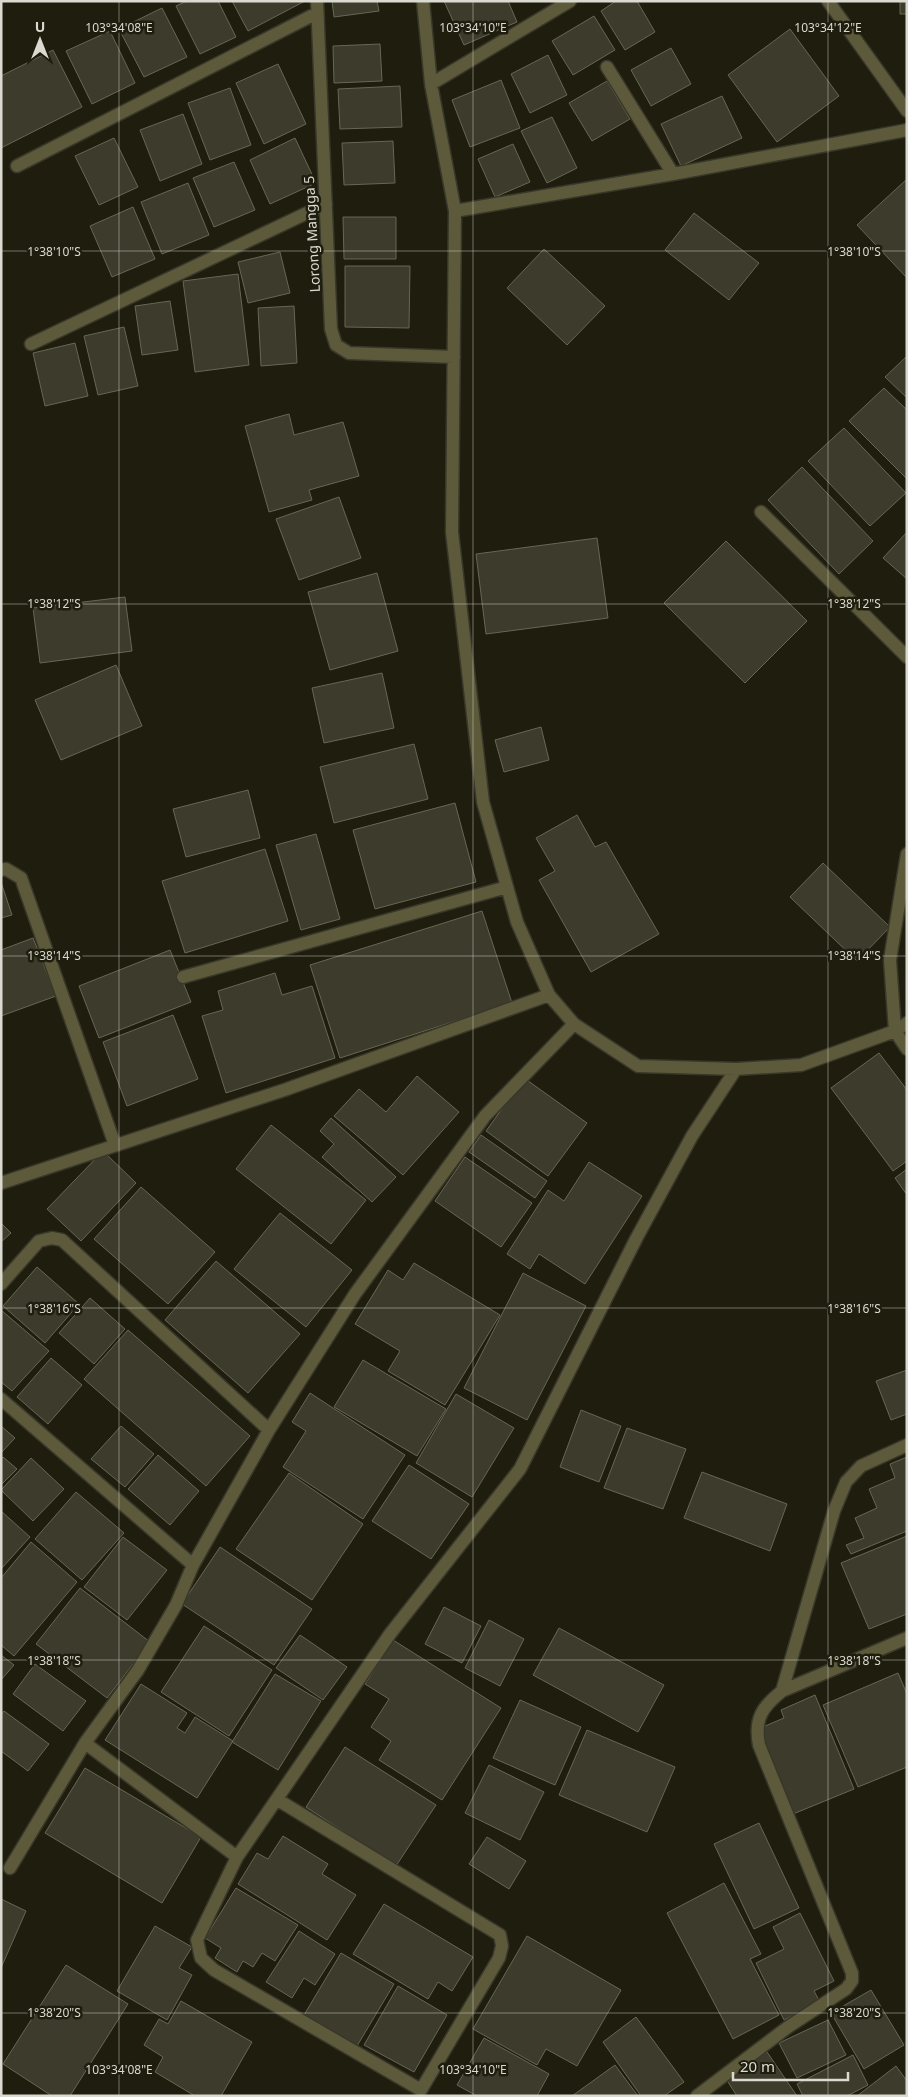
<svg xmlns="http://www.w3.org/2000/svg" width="908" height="2097" viewBox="0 0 908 2097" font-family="'Noto Sans',sans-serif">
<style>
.building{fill:#3d3c2c;stroke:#686755}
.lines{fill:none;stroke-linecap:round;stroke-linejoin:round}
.minor-casing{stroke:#383729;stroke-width:15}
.minor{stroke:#5c5a3a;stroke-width:12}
.ticks{fill:none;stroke:#dadad0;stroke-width:1;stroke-opacity:0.45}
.labels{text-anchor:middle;stroke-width:5;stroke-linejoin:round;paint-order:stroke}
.street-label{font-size:14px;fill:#dadad0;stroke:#1e1d0e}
.ticks-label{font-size:12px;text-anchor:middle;fill:#dadad0;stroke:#1e1d0e;stroke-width:5;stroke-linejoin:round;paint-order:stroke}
</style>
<rect width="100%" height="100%" fill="#1e1d0e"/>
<path class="building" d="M187 1H218L236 37 200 54 176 6Z
M232 1H305L248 31Z
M332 1H377L379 11 334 17Z
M444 1H508L517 22 464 45Z
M616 1H637L655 32 625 50 601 11Z
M900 1H907V14H900Z
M162 8 187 57 144 77 119 29Z
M594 16 615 50 573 75 552 41Z
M790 29 839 96 777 142 728 75Z
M110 31 135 83 92 104 66 51Z
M380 44 382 81 334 83 333 46Z
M671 48 691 84 651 106 631 70Z
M53 50 82 107 1 148V76Z
M548 55 567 95 530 113 511 74Z
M278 64 306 124 264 144 236 83Z
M501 80 520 128 470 147 452 100Z
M607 81 630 119 592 141 569 103Z
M400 86 402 127 340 129 338 89Z
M230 88 251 145 210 160 188 103Z
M722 96 742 138 681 166 661 124Z
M183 114 202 164 160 181 140 130Z
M552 117 577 168 547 183 521 131Z
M114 138 138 187 99 205 75 156Z
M295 138 316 183 270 204 250 160Z
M393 141 395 183 344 185 342 143Z
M513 144 530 182 495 197 478 159Z
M234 162 255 210 214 227 193 178Z
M907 179V278L857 225Z
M188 183 209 235 162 254 141 202Z
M133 207 155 259 112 277 90 226Z
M694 213 759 263 729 300 665 250Z
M343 217H396V259H344Z
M544 249 605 306 567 345 507 288Z
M280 252 290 293 248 303 238 262Z
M345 266H410L409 328 345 327Z
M238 274 249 365 195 372 183 281Z
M170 301 178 350 142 355 135 306Z
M294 306 297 363 261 366 258 308Z
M124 327 138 386 98 395 84 336Z
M75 343 88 396 45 406 33 353Z
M907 356V398L885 377Z
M884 388 907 410V479L849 421Z
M289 414 294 435 343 422 359 476 309 490 312 500 269 512 245 426Z
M844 428 906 493 870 526 808 461Z
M802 467 873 541 839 574 768 500Z
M339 497 361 558 299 580 276 519Z
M907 532V579L883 558Z
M597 538 608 618 486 634 476 554Z
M726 541 807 621 745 683 664 603Z
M377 573 398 651 330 670 308 592Z
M125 597 132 651 40 663 33 608Z
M116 665 142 726 61 760 35 700Z
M382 673 394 728 324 743 312 688Z
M541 727 549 760 504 772 495 740Z
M414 744 428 799 334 823 320 767Z
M248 790 260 838 186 857 173 809Z
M455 803 476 882 375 909 353 830Z
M577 815 595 847 606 842 659 934 591 972 539 880 555 871 536 838Z
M316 834 340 919 301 930 276 845Z
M265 849 288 921 185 953 162 881Z
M823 863 890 927 857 961 790 897Z
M1 882 12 915 1 918Z
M482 911 512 1003 340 1058 310 965Z
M33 938 56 996 1 1016V950Z
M170 950 191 1002 99 1038 79 986Z
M275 973 282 995 312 986 335 1058 226 1093 202 1016 223 1010 218 991Z
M173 1015 198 1079 127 1106 103 1042Z
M879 1053 907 1090V1161L893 1171 831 1088Z
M417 1076 459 1112 403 1175 334 1116 359 1089 386 1112Z
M524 1078 587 1123 548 1176 486 1131Z
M331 1118 396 1177 372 1202 322 1157 334 1144 320 1131Z
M271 1125 366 1200 331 1244 236 1169Z
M481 1135 547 1181 535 1198 469 1152Z
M103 1151 136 1183 81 1241 47 1209Z
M465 1157 532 1203 501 1247 435 1201Z
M589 1162 642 1196 585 1284 539 1254 530 1269 507 1254 548 1190 564 1201Z
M907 1169V1195L895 1178Z
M141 1187 215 1252 168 1304 94 1239Z
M280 1213 352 1270 306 1327 234 1269Z
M1 1223 11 1233 1 1242Z
M216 1261 300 1334 248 1393 165 1320Z
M414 1263 500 1315 445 1405 388 1371 400 1351 355 1324 388 1270 403 1280Z
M37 1267 79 1304 45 1343 3 1306Z
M523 1273 586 1306 527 1420 464 1388Z
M90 1298 125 1329 94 1364 59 1333Z
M1 1310 49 1351 12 1391 1 1382Z
M128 1330 250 1436 206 1486 84 1379Z
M51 1358 82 1385 48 1424 17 1397Z
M363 1360 446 1409 417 1456 334 1407Z
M907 1370V1414L891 1420 876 1381Z
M310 1393 405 1455 363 1519 283 1467 306 1431 292 1422Z
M456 1394 514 1428 472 1497 416 1463Z
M581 1410 621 1426 599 1482 560 1467Z
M1 1426 15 1438 1 1453Z
M121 1426 154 1454 125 1487 91 1459Z
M627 1428 686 1449 663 1509 604 1488Z
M158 1455 199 1491 170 1525 128 1489Z
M3 1457 17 1469 1 1485V1459Z
M907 1457V1531L851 1554 846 1545 864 1538 855 1518 877 1508 869 1489 895 1478 890 1464Z
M31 1458 64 1489 33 1521 1 1490Z
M409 1465 469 1504 431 1559 372 1521Z
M702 1472 787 1504 770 1551 684 1518Z
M289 1473 363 1524 312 1600 236 1549Z
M76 1492 124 1533 82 1580 35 1539Z
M1 1511 30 1537 1 1569Z
M907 1536V1614L869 1629 841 1563Z
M123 1537 167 1570 127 1620 84 1587Z
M31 1542 77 1582 14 1656 1 1645V1578Z
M220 1547 312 1609 274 1665 182 1604Z
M80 1588 150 1642 107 1698 36 1644Z
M444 1607 481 1626 462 1663 425 1644Z
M489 1620 524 1639 500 1686 465 1668Z
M204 1626 272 1670 229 1736 161 1692Z
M559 1628 664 1685 638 1732 533 1675Z
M300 1635 347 1667 323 1700 276 1668Z
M393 1640 501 1708 442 1800 379 1760 391 1741 371 1727 389 1699 365 1684Z
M1 1655 14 1665 1 1680Z
M35 1664 86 1701 63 1731 13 1694Z
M898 1673 907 1694V1767L858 1787 823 1705Z
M275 1674 321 1701 278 1770 232 1742Z
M141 1684 187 1713 177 1728 185 1733 195 1717 233 1741 197 1798 105 1740Z
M815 1695 854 1789 793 1814 758 1729 784 1718 781 1710Z
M520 1700 581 1727 555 1785 493 1758Z
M4 1711 49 1744 28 1771 1 1751V1715Z
M587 1730 675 1767 647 1832 559 1795Z
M345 1747 436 1805 396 1866 306 1807Z
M489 1765 544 1792 520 1840 465 1813Z
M85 1768 201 1837 162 1903 45 1833Z
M759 1823 799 1908 754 1929 714 1844Z
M283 1836 328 1864 322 1874 356 1895 327 1940 238 1884 257 1853 268 1859Z
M487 1837 526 1861 509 1889 469 1864Z
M724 1883 761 1954 750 1959 779 2015 733 2039 667 1913Z
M236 1888 298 1925 275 1961 262 1953 253 1967 243 1961 237 1972 215 1958 221 1948 205 1938Z
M1 1899 26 1911 1 1968Z
M384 1904 473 1957 452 1991 438 1982 428 1999 353 1954Z
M800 1913 834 1981 814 1991 820 2002 784 2020 756 1963 784 1949 773 1927Z
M155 1926 192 1947 179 1968 192 1975 167 2020 117 1991Z
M299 1931 335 1954 315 1985 304 1978 292 1998 266 1982Z
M527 1936 621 1990 577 2066 546 2049 537 2065 473 2029Z
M341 1953 394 1984 357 2046 304 2015Z
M66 1965 128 2004 70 2096H52L3 2064Z
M398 1986 447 2015 414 2072 364 2045Z
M871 1990 904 2045 864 2069 831 2013Z
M181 2001 252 2042 221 2096H195L155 2072 163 2057 144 2045 159 2019 168 2024Z
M636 2017 684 2082 664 2096H641L603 2042Z
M828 2020 846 2055 797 2078 779 2043Z
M484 2038 549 2074 537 2096H477L457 2085Z
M767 2052 797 2096H737L726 2079Z
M853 2055 868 2085 847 2096H803L797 2084Z
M615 2065 638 2096H572Z
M896 2066 907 2081V2096H857Z"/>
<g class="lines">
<g class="minor-casing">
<path id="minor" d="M317 1 331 329 336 345 349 353 454 357
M423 1 431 84 455 211 452 532 483 802 517 922 549 995 574 1024 638 1066 736 1069 801 1065 895 1031 907 1023
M828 1 907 111
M607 67 673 174
M431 84 570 1
M17 166 317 13
M455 211 673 174 907 130
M31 344 326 204
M761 512 907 657
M907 854 890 960 895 1031 907 1049
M1 870 6 869 21 878 115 1145
M183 977 507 887
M1 1183 287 1089 549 995
M1 1284 39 1241 52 1238 62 1240 269 1430
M1 1399 193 1565
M782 1691 834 1511 846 1482 861 1466 907 1445
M85 1743 237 1857
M278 1800 500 1935 502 1946 499 1958 421 2090 214 1970 201 1958 197 1940 237 1857 390 1634 520 1469 636 1239 692 1136 736 1069
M10 1868 85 1743 138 1670 176 1605 193 1565 269 1430 355 1294 485 1116 574 1024
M697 2096 788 2027 846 1989 852 1981V1973L759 1745C754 1719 762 1707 782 1691L907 1638"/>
</g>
<use href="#minor" class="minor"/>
</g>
<path class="ticks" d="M119 1V2096M473 1V2096M828 1V2096M1 251H907M1 604H907M1 956H907M1 1308H907M1 1660H907M1 2013H907"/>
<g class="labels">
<g class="street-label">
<text transform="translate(312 234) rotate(-93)" y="5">Lorong Mangga 5</text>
</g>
</g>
<g class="ticks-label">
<text x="119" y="32">103°34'08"E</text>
<text x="473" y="32">103°34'10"E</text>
<text x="828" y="32">103°34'12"E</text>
<text x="54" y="256">1°38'10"S</text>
<text x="854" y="256">1°38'10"S</text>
<text x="54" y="608">1°38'12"S</text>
<text x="854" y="608">1°38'12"S</text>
<text x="54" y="960">1°38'14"S</text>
<text x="854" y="960">1°38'14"S</text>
<text x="54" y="1313">1°38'16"S</text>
<text x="854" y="1313">1°38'16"S</text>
<text x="54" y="1665">1°38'18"S</text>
<text x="854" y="1665">1°38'18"S</text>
<text x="54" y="2017">1°38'20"S</text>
<text x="854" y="2017">1°38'20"S</text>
<text x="119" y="2074">103°34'08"E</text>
<text x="473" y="2074">103°34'10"E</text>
</g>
<rect width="908" height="2097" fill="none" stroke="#dadad0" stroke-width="5"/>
<g transform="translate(40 40)" stroke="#1e1d0e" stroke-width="4" paint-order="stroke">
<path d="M0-4L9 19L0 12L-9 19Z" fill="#dadad0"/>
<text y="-8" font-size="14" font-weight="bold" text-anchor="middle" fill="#dadad0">U</text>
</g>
<path d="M733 2072v8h115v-8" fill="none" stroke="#dadad0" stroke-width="2.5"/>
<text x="740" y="2072" font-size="15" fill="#dadad0" stroke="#1e1d0e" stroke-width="4" paint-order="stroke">20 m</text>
</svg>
